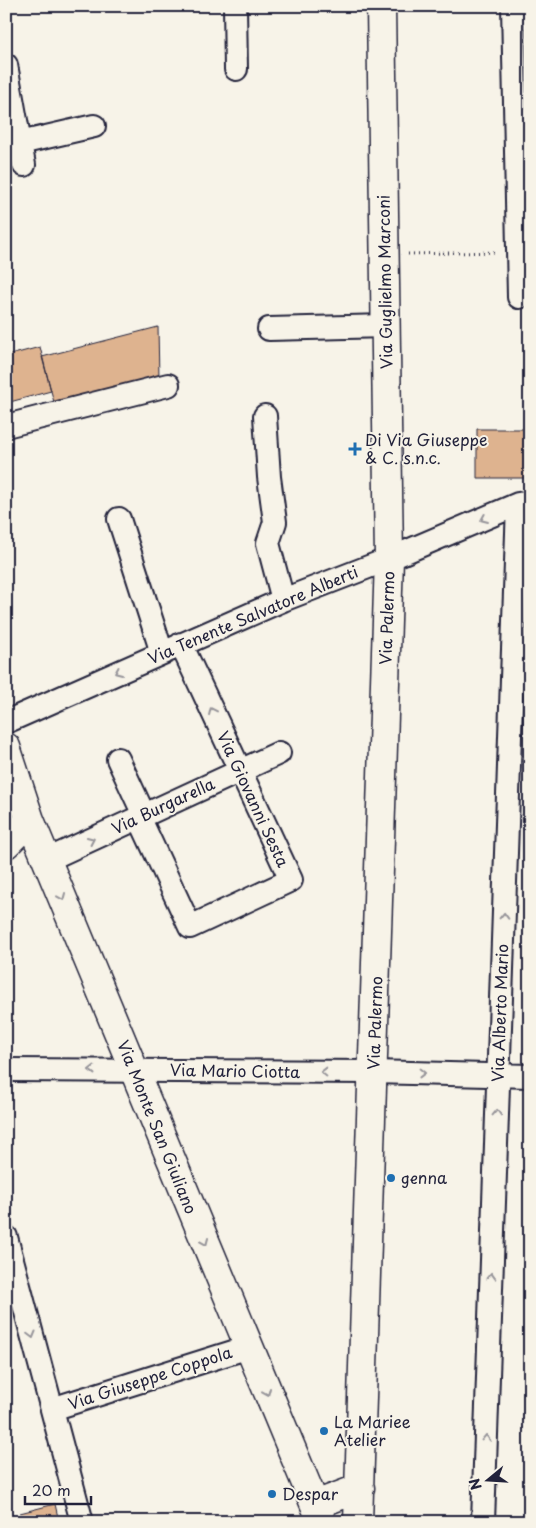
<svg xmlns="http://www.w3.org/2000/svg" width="536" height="1528" viewBox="0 0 536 1528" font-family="'Playpen Sans',sans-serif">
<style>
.building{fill:#deb38f;stroke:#22223b}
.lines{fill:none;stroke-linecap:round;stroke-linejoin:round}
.street-casing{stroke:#22223b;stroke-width:26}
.secondary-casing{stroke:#22223b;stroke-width:31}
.path{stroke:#22223b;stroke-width:3;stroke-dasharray:1 4;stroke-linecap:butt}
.street{stroke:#f7f3e8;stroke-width:22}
.secondary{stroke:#f7f3e8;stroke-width:28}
.oneway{stroke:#97959a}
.poi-dot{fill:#1f6fb2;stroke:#f7f3e8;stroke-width:2}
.labels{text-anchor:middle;stroke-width:4;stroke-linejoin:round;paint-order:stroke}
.street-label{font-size:16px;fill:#22223b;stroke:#f7f3e8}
.poi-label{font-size:16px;fill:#22223b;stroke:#f7f3e8;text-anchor:start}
</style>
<rect width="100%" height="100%" fill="#f7f3e8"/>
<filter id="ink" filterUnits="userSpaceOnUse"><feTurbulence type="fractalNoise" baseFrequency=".02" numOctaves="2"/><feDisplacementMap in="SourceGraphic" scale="10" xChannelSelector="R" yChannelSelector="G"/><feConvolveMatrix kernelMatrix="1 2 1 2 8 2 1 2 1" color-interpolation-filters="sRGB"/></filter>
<g filter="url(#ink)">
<path class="building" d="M158 327 159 379 55 406 42 357Z
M40 347 51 391 6 403V356Z
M477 429H530V478H477Z
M55 1504 59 1522H22L20 1513Z"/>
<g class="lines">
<g class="street-casing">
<path id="street" d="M235 6 236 69
M513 6 519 297
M6 65 24 165
M20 143 94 126
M269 329 386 326
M265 416 269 477 275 522 268 543 283 600
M6 426 168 385
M119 519 162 653
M6 722 283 600 389 559 518 504 530 502
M118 759 144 815
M139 817 190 927 291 880 181 644
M47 860 279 753
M6 1070 373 1072 530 1076
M6 1237 82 1522
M52 1409 249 1347
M483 1522 518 504"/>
</g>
<g class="secondary-casing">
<path id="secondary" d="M6 747 30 820 322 1522
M6 844 30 820
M315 1505 360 1488
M358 1522 389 559 381 6"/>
</g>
<path class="path" d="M408 254 497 252"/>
<use href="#street" class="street"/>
<use href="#secondary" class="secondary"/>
</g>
<defs><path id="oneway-chevron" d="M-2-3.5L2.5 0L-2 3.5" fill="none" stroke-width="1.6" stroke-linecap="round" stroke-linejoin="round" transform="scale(1.25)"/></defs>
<g class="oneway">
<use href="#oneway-chevron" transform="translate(484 519) rotate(157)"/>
<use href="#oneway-chevron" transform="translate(118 672) rotate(156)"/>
<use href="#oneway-chevron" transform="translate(212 711) rotate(-115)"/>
<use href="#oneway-chevron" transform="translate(91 840) rotate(-25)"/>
<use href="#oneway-chevron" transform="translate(62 897) rotate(67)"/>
<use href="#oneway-chevron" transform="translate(504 916) rotate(-88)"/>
<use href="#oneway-chevron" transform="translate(92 1070) rotate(180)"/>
<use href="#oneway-chevron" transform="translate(324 1072) rotate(-179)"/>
<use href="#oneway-chevron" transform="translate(422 1073) rotate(1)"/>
<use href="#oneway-chevron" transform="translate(497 1113) rotate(-88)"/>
<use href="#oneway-chevron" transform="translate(205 1242) rotate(67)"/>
<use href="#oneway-chevron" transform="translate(491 1276) rotate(-88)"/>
<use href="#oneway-chevron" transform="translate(32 1335) rotate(75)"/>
<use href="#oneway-chevron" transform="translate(267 1392) rotate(67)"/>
<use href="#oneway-chevron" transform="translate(486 1438) rotate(-88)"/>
</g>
</g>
<g class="poi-dot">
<path d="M352.5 441.5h5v5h5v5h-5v5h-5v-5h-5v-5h5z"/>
<circle cx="391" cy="1178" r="5"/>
<circle cx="324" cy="1431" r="5"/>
<circle cx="272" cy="1494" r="5"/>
</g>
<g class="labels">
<g class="street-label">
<text transform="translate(385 282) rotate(-91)" y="6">Via Guglielmo Marconi</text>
<text transform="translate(253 615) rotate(-23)" y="6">Via Tenente Salvatore Alberti</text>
<text transform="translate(387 618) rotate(-88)" y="6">Via Palermo</text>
<text transform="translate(253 799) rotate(65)" y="6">Via Giovanni Sesta</text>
<text transform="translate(163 806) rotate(-25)" y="6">Via Burgarella</text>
<text transform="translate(500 1013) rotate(-88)" y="6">Via Alberto Mario</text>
<text transform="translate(375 1023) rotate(-88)" y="6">Via Palermo</text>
<text transform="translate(235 1071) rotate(1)" y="6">Via Mario Ciotta</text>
<text transform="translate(157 1127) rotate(68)" y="6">Via Monte San Giuliano</text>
<text transform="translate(150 1378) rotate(-18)" y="6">Via Giuseppe Coppola</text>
</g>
<g class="poi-label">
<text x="365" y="446">Di Via Giuseppe<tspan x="365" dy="18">&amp; C. s.n.c.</tspan></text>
<text x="401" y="1184">genna</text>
<text x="334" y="1428">La Mariee<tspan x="334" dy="18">Atelier</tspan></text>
<text x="282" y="1500">Despar</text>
</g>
</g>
<rect width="536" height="1528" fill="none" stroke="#f7f3e8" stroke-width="25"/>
<rect x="12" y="12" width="511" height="1503" fill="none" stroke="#22223b" stroke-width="2" filter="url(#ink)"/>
<g transform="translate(488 1480) rotate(252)" stroke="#f7f3e8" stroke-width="4" paint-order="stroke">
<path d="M0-4L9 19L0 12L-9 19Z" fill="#22223b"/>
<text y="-8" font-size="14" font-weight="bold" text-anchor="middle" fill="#22223b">N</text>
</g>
<path d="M25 1496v8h66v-8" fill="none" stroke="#22223b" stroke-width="2.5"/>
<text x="32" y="1496" font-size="15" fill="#22223b" stroke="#f7f3e8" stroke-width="4" paint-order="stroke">20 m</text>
</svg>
